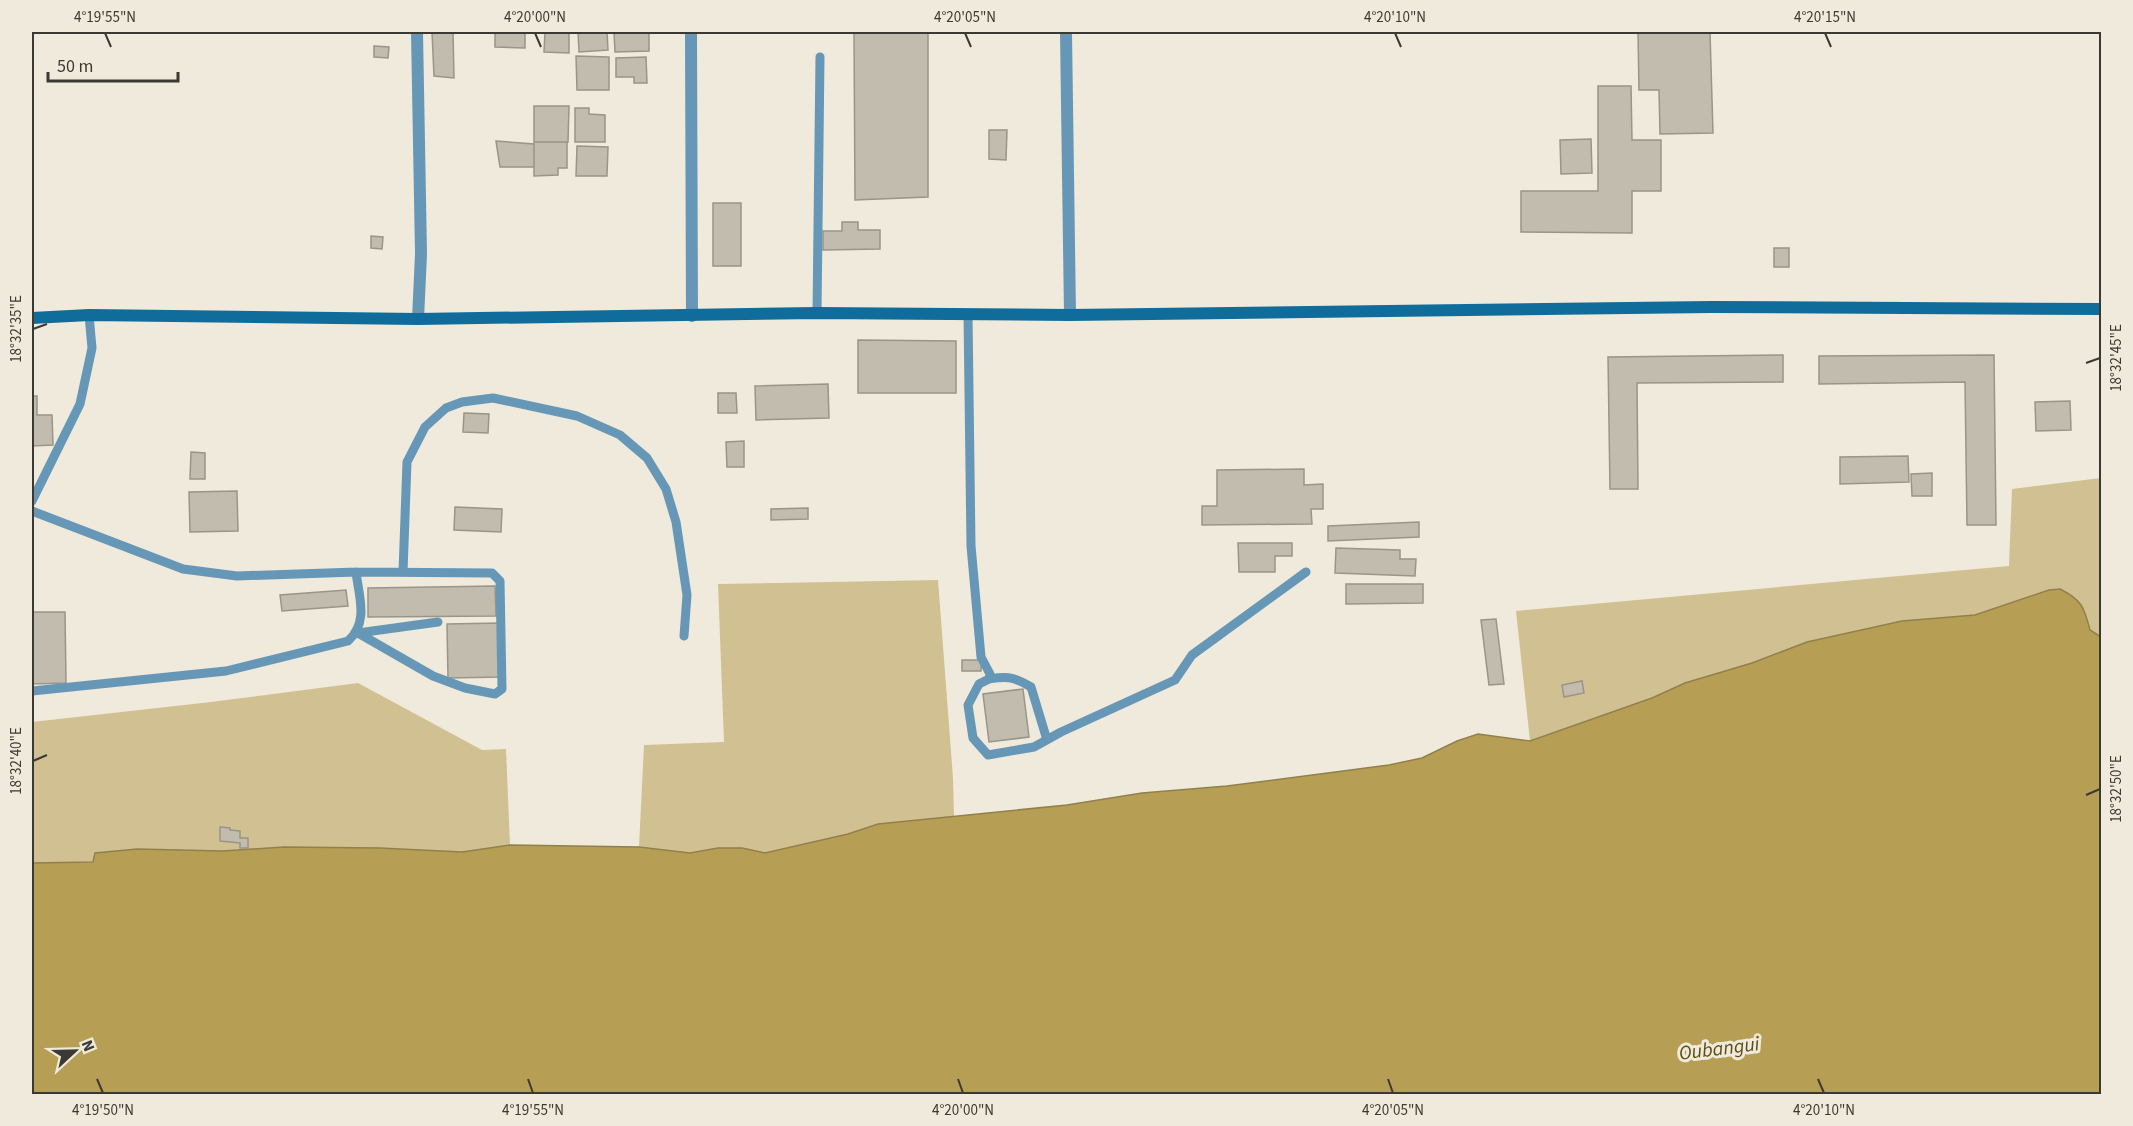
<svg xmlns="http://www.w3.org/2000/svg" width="2133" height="1126" viewBox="0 0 2133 1126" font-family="'Source Sans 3',sans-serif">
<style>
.green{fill:#d1c192}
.water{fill:#b69e55;stroke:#91804b;stroke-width:1.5}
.building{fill:#c1bcae;stroke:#999587;stroke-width:1.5}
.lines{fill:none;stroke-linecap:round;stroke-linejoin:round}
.lane{stroke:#6697b7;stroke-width:9}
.street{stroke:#6697b7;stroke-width:12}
.secondary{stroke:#106d9b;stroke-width:12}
.ticks{fill:none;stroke:#3b3933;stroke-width:2}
.labels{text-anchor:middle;stroke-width:6;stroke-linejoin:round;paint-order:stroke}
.water-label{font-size:20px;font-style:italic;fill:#5d4c13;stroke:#efeadb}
.neatline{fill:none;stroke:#3b3933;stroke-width:2}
.ticks-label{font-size:15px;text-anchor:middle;fill:#3b3933}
</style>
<rect width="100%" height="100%" fill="#efeadb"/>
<path class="green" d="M2101 478V637L2090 630 2087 618 2049 590 1975 615 1902 621 1807 642 1752 663 1685 683 1652 698 1530 741 1516 611 2009 566 2012 489Z
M938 580 953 778 954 817 878 824 848 834 765 853 742 848 690 853 639 847 644 745 724 742 718 584Z
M358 683 482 750 506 749 510 845 462 852 380 848 284 847 93 862 32 863V722L211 702Z"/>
<path class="water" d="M2060 589C2082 600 2084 607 2090 630L2101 637V1094H32V863L93 862 95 853 137 849 223 851 284 847 380 848 462 852 510 845 639 847 690 853 718 848H742L765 853 848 834 878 824 1067 805 1142 793 1227 786 1389 765 1422 758 1457 741 1478 734 1530 741 1652 698 1685 683 1752 663 1807 642 1902 621 1975 615 2049 590Z"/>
<path class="building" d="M432 32H453L454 78 434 76Z
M495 32H525V48L495 47Z
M545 32H569V53L544 52Z
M578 32H607L608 50 579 52Z
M614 32H649V51L615 52Z
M854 32H928V197L855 200Z
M1638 32H1710L1713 133 1660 134 1659 90H1639Z
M374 46 389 47 388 58 374 57Z
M576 56 609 57V90H577Z
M646 57 647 83H634V77H616V58Z
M1598 86H1631L1632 140H1661V191H1632V233L1521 232V191H1598Z
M534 106H569L568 142H534Z
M575 108H589V114L605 115V142H575Z
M989 130H1007L1006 160 989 159Z
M1591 139 1592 173 1561 174 1560 140Z
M496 141 534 144V167H500Z
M534 142H567V168H558V175L534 176Z
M577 146 608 147 607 176H576Z
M713 203H741V266H713Z
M842 222H858V230H880V249L823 250V231H842Z
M371 236 383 237 382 249 371 248Z
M1774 248H1789V267H1774Z
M858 340 956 341V393H858Z
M1783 355V382L1637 383 1638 489H1610L1608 357Z
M1994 355 1996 525H1967L1965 382 1819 384V356Z
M828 384 829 418 756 420 755 386Z
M718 393H736L737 413H718Z
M32 396H37V415H52L53 445 32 446Z
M2070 401 2071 430 2036 431 2035 402Z
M464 413 489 414 488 433 463 432Z
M744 441V467H727L726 442Z
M191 452 205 453V479H190Z
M1908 456 1909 482 1840 484V457Z
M1304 469V485L1323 484V509H1311L1312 524 1202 525V506H1217V470Z
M1932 473V496H1912L1911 474Z
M237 491 238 531 190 532 189 492Z
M455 507 502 509 501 532 454 530Z
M808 508V519L771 520V509Z
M1419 522V537L1328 541V526Z
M1238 543H1292V556H1275V572H1239Z
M1336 548 1400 550V559H1416L1415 576 1335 573Z
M1346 584H1423V603L1346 604Z
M495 586 496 616 368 617V588Z
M346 590 348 606 282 611 280 595Z
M32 612H65L66 683 32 684Z
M1496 619 1504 684 1489 685 1481 620Z
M500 623 501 677 448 678 447 624Z
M962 660H981V671H962Z
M1582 681 1584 693 1564 697 1562 685Z
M1023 689 1029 737 989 742 983 694Z
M220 827 230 828V830L240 831V838H248V848H240V843L220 841Z"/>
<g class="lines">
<path class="lane" d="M817 313 820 57
M968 314 971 546 981 657 990 674 989 679 979 684 968 705 973 738 988 755 1034 747 1061 732 1175 680 1192 655 1306 572
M32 501 80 404 92 348 89 315
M32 511 183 569 237 576 356 572 492 573 500 581 502 689 495 694 465 688 433 676 358 633 438 622
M403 572 407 462 425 427 446 408 462 402 493 398 577 416 620 435 647 458 666 489 676 522 687 595 684 636
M989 679C1009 676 1014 677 1031 687L1047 740
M32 691 226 671 348 641C369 622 359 597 356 572"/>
<path class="street" d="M417 32 421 254 418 319
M691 32 692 316
M1066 32 1070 315"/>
<path class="secondary" d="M32 318 89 315 418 319 817 313 1070 315 1711 307 2102 309"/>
</g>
<path class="ticks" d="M105 33 111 47M535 33 541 47M965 33 971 47M1395 33 1401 47M1825 33 1831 47M33 329 47 324M2086 363 2100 358M33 761 47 755M2086 795 2100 789M97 1079 103 1093M528 1079 533 1093M958 1079 963 1093M1388 1079 1393 1093M1818 1079 1824 1093"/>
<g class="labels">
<g class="water-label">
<text transform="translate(1719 1048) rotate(-7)" y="7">Oubangui</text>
</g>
</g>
<rect width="2133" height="1126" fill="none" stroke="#efeadb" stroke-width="66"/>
<g transform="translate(75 1051) rotate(68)" stroke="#efeadb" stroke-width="4.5" paint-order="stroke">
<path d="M0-4.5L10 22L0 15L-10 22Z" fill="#3b3933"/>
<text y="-9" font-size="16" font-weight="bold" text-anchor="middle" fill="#3b3933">N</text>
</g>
<path d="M48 72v9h130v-9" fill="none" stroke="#3b3933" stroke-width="3"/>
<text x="57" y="72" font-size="18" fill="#3b3933" stroke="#efeadb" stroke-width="4.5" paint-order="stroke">50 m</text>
<rect x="33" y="33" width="2067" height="1060" class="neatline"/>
<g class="ticks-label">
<text x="105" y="22">4°19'55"N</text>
<text x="535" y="22">4°20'00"N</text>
<text x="965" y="22">4°20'05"N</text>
<text x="1395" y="22">4°20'10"N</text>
<text x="1825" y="22">4°20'15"N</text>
<text transform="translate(16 329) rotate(-90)" y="5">18°32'35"E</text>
<text transform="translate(2116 358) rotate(-90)" y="5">18°32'45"E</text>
<text transform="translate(16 761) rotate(-90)" y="5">18°32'40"E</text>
<text transform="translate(2116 789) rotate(-90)" y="5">18°32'50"E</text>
<text x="103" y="1115">4°19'50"N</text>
<text x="533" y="1115">4°19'55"N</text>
<text x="963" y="1115">4°20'00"N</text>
<text x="1393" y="1115">4°20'05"N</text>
<text x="1824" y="1115">4°20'10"N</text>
</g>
</svg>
